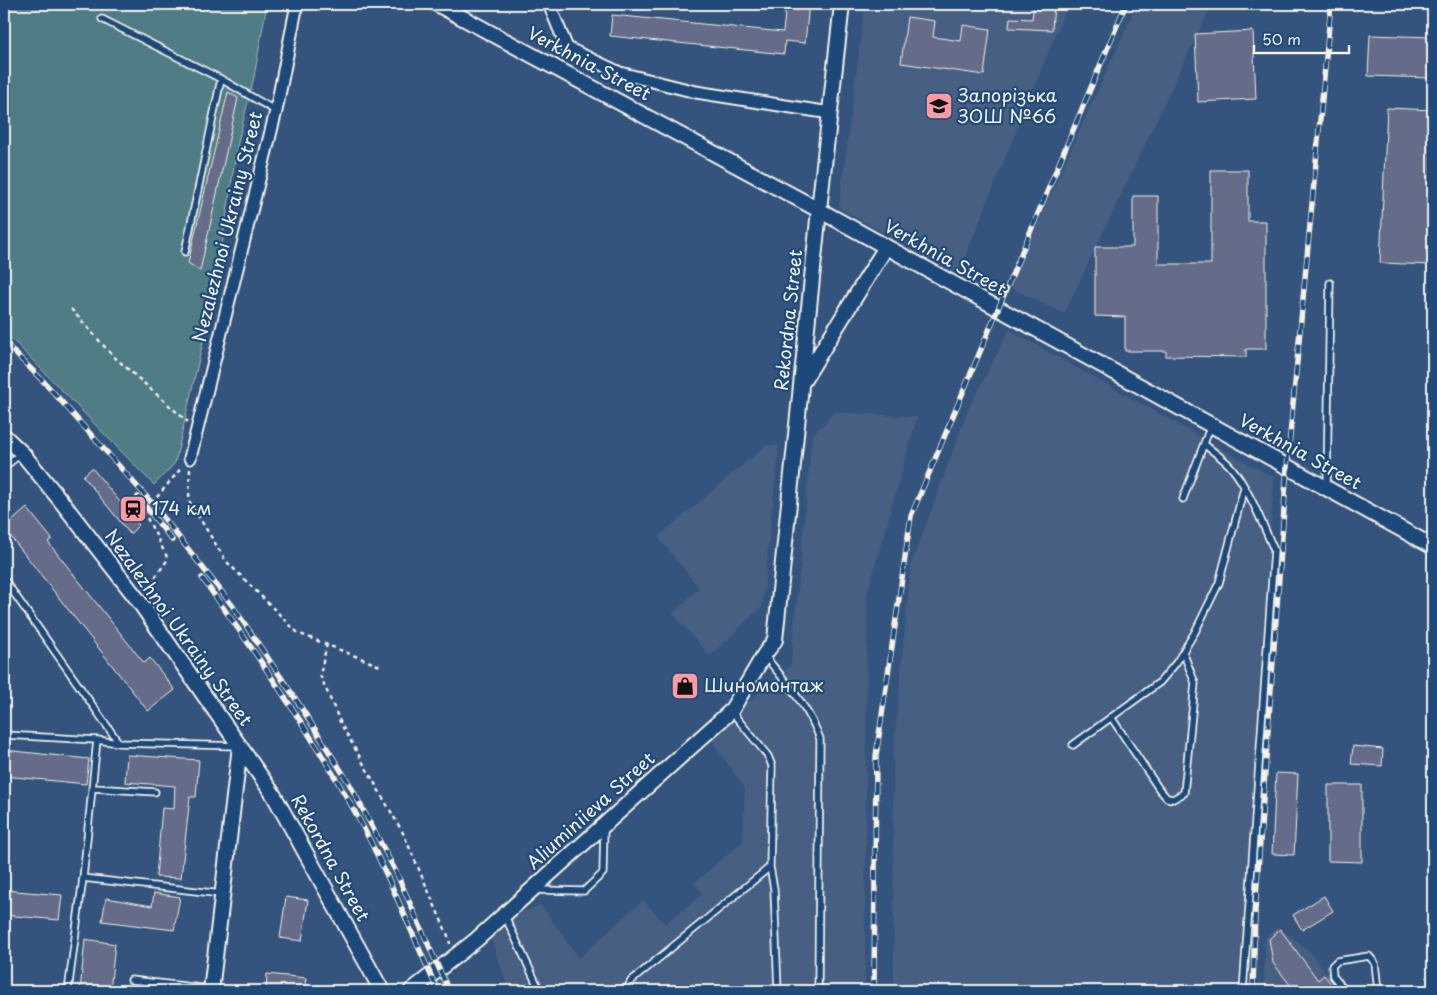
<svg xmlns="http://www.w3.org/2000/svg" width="1437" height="995" viewBox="0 0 1437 995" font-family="'Playpen Sans',sans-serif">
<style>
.built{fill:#475e83}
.green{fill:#4f7c85;stroke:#a2b6b6}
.building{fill:#656c89;stroke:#f4f1e8}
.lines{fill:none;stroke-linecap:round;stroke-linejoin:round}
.service-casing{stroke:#f4f1e8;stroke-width:9}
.minor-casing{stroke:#f4f1e8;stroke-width:15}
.tertiary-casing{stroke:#f4f1e8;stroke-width:18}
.path{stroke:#f4f1e8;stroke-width:2.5;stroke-dasharray:4 4;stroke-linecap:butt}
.service{stroke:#1f4a7a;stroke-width:5.5}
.minor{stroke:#1f4a7a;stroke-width:11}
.tertiary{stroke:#1f4a7a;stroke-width:14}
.rail-casing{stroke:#f4f1e8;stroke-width:5.5}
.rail{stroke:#1f4a7a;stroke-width:4;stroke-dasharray:11;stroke-linecap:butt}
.labels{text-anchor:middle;stroke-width:4.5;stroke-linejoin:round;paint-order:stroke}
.street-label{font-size:18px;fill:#f4f1e8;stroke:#1f4a7a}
.poi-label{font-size:18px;fill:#f4f1e8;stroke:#1f4a7a;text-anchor:start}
</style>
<rect width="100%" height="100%" fill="#34547e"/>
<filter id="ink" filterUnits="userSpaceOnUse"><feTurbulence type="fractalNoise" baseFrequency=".02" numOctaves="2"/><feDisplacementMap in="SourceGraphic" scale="10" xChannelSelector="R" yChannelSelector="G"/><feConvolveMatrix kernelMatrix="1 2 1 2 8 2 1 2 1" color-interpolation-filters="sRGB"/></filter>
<g filter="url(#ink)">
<path class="built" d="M865 4H1068L958 274 839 208Z
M1137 4H1212L1064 314 1009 287Z
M1009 330 1274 478 1239 991H894L893 756 911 565 969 408Z
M835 412 917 417 867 594 865 991H509L490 935 509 917 541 905 579 958 643 900 665 924 703 894 694 883 743 841 745 788 709 737 791 665 812 435Z
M766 445 779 446 762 607 710 656 673 614 699 588 658 537Z
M1278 927 1307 949 1341 991H1264L1265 938Z"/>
<path class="green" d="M4 4H267L254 77 237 146 216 285 175 463 154 485 4 331Z"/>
<path class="building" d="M786 4H809L805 43 785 41 784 54 610 36 612 15 783 32Z
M1034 4H1054L1052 30 1009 28 1010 18 1032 19Z
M907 17 935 21 933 37 961 41 963 25 990 29 984 75 901 63Z
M1253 31 1256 99 1198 102 1195 34Z
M1370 35 1433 37V78L1368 76Z
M228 92 238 98 200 271 188 263Z
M1387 108 1433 110V265L1380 263Z
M1211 170H1248V221H1266V349H1246V357L1166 356V351H1125V317L1095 316V247H1133V196H1158V264H1211Z
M92 468 139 525 130 534 83 476Z
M27 508 52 539 48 542 144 663 150 658 175 690 148 711 4 528Z
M1353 746 1383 749 1382 766 1351 764Z
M4 750 89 759 86 784 4 776Z
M127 755 199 760 196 797H190L181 878 156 877 162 808 174 809 175 786 125 782Z
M1276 773 1298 774 1294 855 1272 854Z
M1328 785H1362V862L1328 861Z
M5 890 62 895 59 920 4 915Z
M154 893 180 897 174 930 102 921 106 898 152 906Z
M1324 896 1333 911 1302 930 1293 915Z
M286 897 308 900 302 941 280 938Z
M1280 929 1318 980 1324 975 1337 991H1295L1273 963 1269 939Z
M85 939 115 944 110 991H80Z
M267 974 306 978 304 991H266Z"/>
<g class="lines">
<g class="service-casing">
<path id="service" d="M102 19 221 79 276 111
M185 252 221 79
M1204 444C1212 451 1223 458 1231 467 1248 487 1263 525 1274 550L1243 991
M4 467 22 453
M1327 488 1330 283
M1183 499 1211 425
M4 579 119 743
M764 655C785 681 809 707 820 739L818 991
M1111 717 1159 789 1167 798 1173 799 1184 793 1195 683 1183 652
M4 735 97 740 119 743 239 746
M1073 745 1160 682 1176 663 1195 632 1219 583 1244 488
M93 788 155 792
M770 867 774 889 778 991
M83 878 97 740
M535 890 584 891 603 873 604 827
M504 914 540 991
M131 980 211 989
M68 991 83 878 222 894
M626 991 631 981 770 867 772 766 768 756 731 711
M1345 991 1333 976 1332 966 1337 961 1369 956 1375 963 1378 991"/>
</g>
<g class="minor-casing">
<path id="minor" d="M549 4 567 48 620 73 696 92 830 113
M190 458 276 111 297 4"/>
</g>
<g class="tertiary-casing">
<path id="tertiary" d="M437 4 819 210 1430 545H1433
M803 381 886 247
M4 436 22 453 61 501 138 600 273 794 382 991
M211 991 240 746
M411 991 476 940 731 711 764 655 775 640 819 210 842 4"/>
</g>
<path class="path" d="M71 309 112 355 188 422
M190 469 189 501 226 561 298 633 380 666
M146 590 168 559 143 510 152 503 182 467
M327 644 320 675 341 724 403 833 449 938 450 944"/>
<use href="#service" class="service"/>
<use href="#minor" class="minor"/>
<use href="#tertiary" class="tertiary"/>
<g class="rail-casing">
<path id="rail" d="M4 342 45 383 152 503 232 605 297 701 349 783 396 872 449 991
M138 497 172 540
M202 578C256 653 310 731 355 812 387 870 411 932 438 991
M874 991 876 756 911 516 1126 4
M1253 991 1255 911 1287 467 1331 4"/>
</g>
<use href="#rail" class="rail"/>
</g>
</g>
<defs>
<g id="school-square" transform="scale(1.4375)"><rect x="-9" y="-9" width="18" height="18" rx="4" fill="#ff9aa2" stroke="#1f4a7a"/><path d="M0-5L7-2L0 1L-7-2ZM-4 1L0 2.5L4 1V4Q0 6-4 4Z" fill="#111"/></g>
<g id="station-square" transform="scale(1.4375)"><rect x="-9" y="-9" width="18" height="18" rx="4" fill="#ff9aa2" stroke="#1f4a7a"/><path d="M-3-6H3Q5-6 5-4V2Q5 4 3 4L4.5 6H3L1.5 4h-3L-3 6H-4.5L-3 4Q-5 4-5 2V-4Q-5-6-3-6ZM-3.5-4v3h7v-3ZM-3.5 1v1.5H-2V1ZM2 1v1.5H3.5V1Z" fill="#111"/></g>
<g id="shop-square" transform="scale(1.4375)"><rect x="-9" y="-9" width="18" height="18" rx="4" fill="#ff9aa2" stroke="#1f4a7a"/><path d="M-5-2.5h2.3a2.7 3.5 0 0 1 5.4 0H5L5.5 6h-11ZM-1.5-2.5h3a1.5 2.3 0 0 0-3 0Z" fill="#111"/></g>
</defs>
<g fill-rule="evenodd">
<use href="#school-square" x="939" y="106"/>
<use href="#station-square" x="133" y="509"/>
<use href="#shop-square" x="685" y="686"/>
</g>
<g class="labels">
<g class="street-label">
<text transform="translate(589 64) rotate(28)" y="6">Verkhnia Street</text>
<text transform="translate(228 227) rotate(-76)" y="6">Nezalezhnoi Ukrainy Street</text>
<text transform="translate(945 258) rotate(29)" y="6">Verkhnia Street</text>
<text transform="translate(789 320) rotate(-84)" y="6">Rekordna Street</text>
<text transform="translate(1300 452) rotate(29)" y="6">Verkhnia Street</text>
<text transform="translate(178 628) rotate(54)" y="6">Nezalezhnoi Ukrainy Street</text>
<text transform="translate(591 811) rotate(-42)" y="6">Aliuminiieva Street</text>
<text transform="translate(330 858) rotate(61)" y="6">Rekordna Street</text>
</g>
<g class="poi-label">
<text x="958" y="102">Запорізька<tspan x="958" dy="21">ЗОШ №66</tspan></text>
<text x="152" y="515">174 км</text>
<text x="704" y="692">Шиномонтаж</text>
</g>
</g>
<rect width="1437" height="995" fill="none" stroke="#1f4a7a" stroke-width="20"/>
<rect x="10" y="10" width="1417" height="975" fill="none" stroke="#f4f1e8" stroke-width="2" filter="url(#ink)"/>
<path d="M1254 45v8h95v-8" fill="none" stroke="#f4f1e8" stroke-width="2.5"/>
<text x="1262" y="45" font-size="15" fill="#f4f1e8" stroke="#1f4a7a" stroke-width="4" paint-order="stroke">50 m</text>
</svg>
